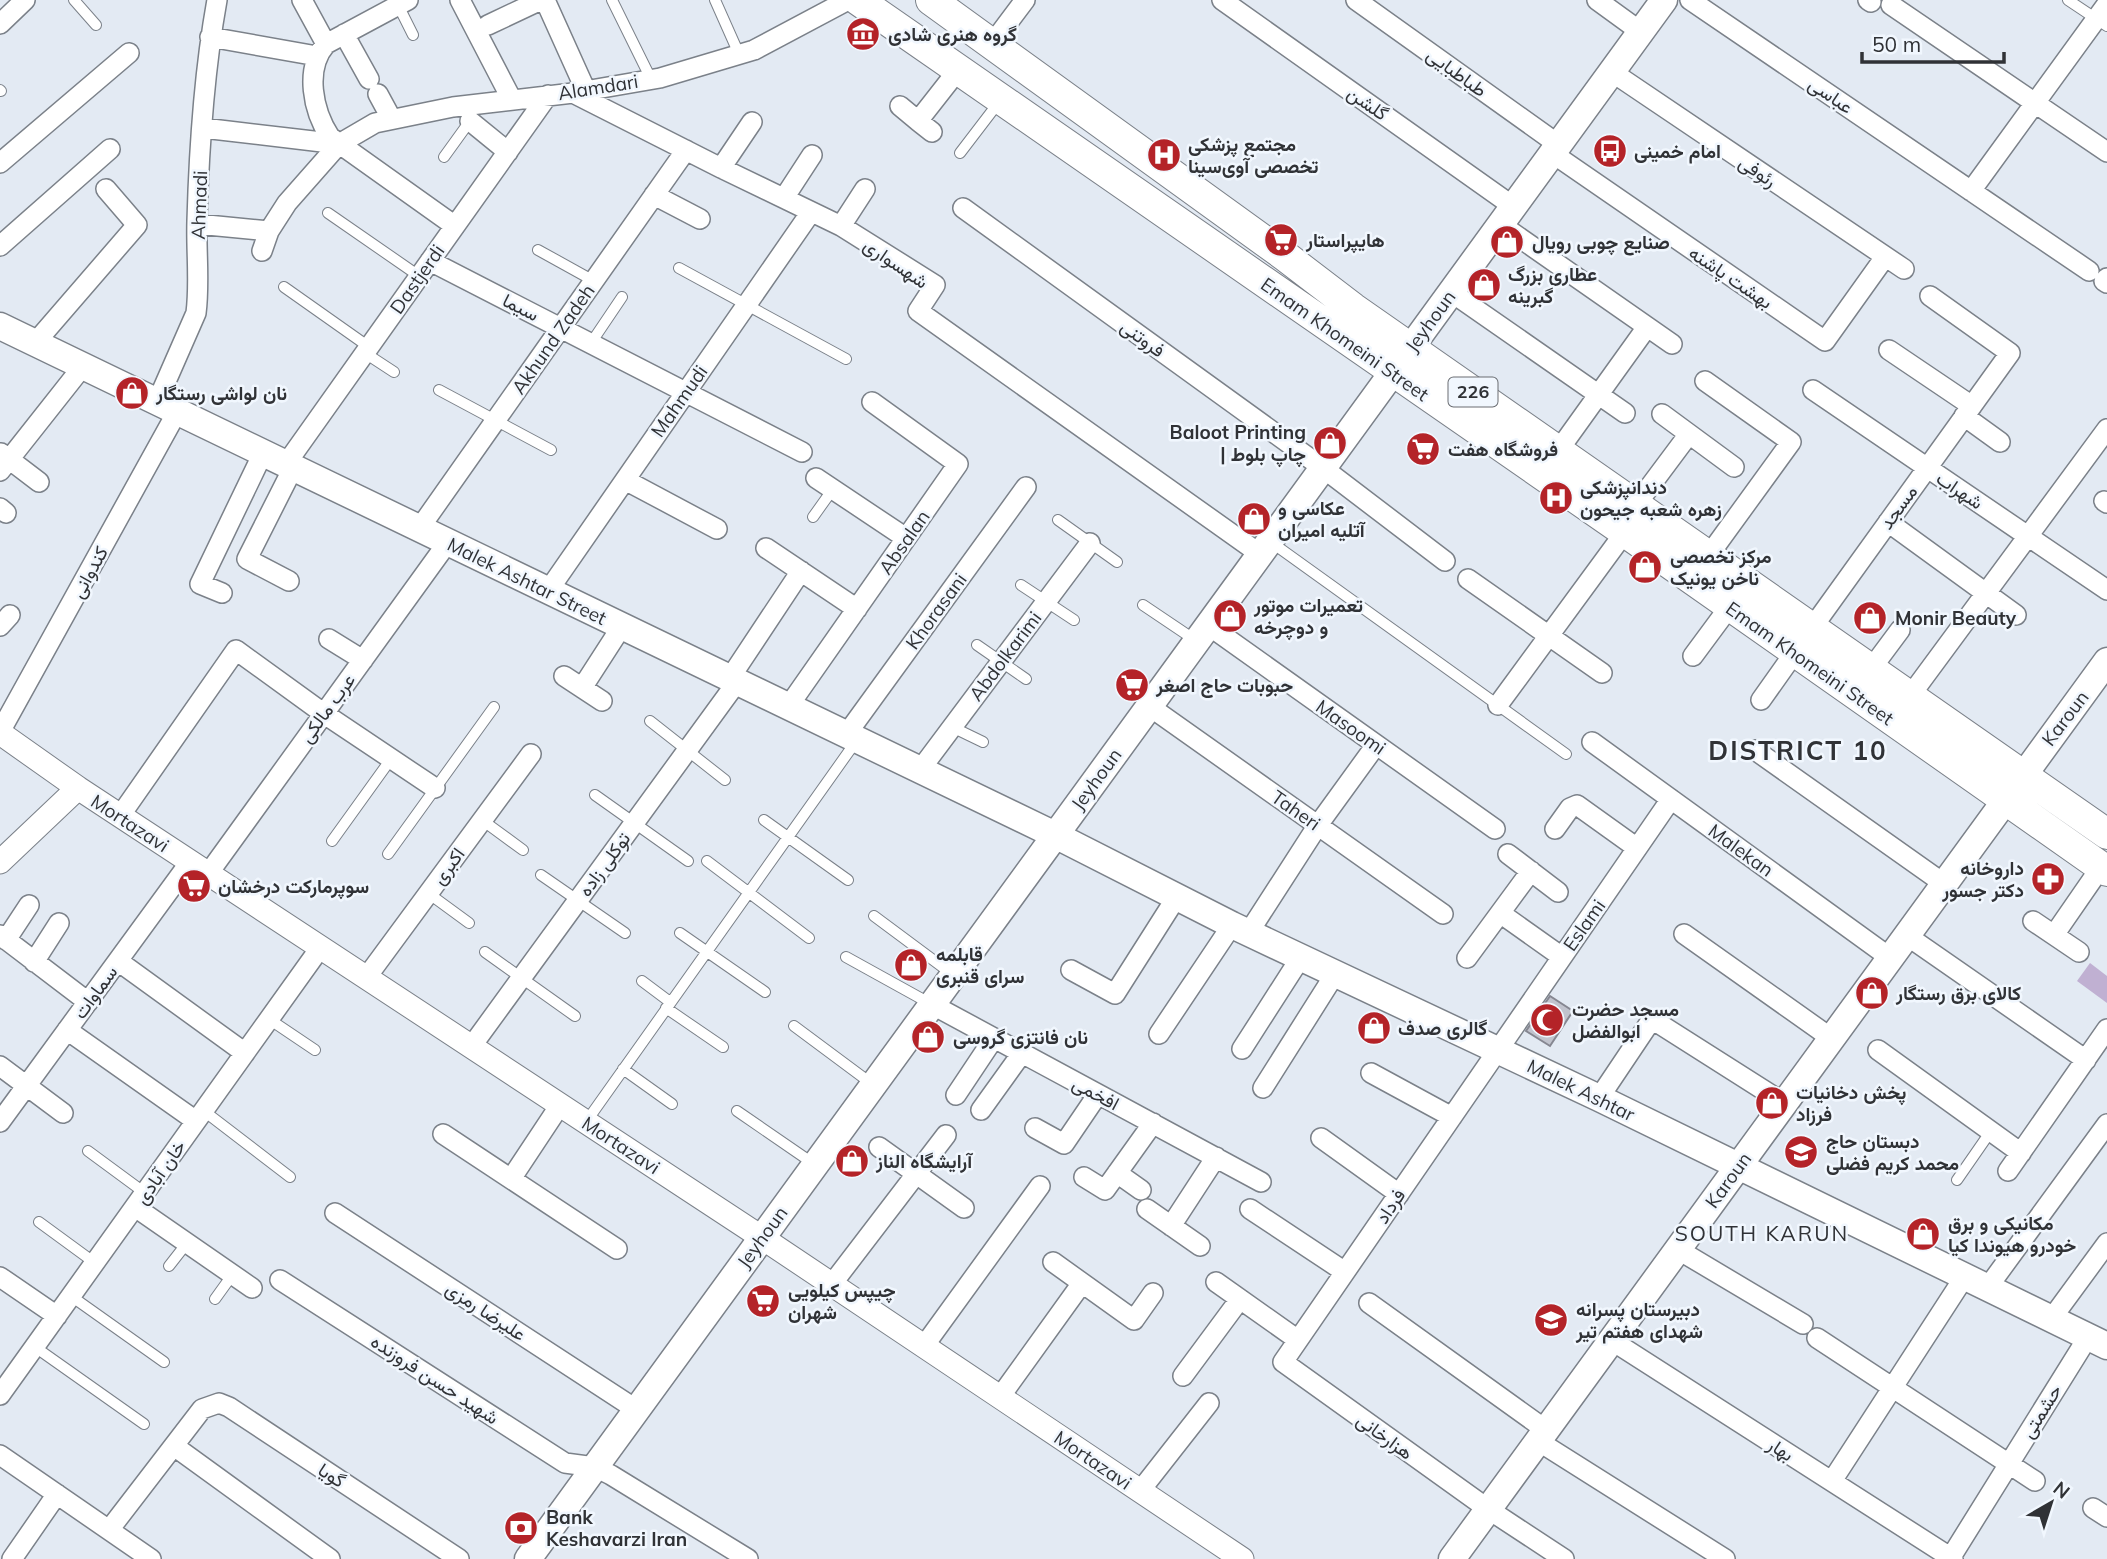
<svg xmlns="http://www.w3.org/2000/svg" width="2107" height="1559" viewBox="0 0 2107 1559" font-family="Mulish,Vazirmatn,sans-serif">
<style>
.green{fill:#c0b0d2}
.building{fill:#c1c3cd;stroke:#868791;stroke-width:2}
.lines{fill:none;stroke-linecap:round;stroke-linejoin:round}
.service-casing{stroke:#7b8189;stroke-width:12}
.minor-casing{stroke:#7b8189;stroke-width:22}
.tertiary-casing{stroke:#7b8189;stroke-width:25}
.secondary-casing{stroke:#7b8189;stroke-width:29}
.primary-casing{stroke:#7b8189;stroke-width:32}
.service{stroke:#fff;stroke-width:10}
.minor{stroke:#fff;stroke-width:19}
.tertiary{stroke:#fff;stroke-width:23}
.secondary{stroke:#fff;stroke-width:26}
.primary{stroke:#fff;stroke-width:30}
.labels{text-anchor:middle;stroke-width:5;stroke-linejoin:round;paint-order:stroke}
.shield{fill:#f1f7fe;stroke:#6a6d72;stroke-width:2}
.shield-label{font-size:18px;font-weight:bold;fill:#303236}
.poi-label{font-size:19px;font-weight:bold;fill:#303236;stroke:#f1f7fe;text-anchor:start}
.street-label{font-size:19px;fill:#303236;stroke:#f1f7fe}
.neighbourhood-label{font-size:21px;letter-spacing:2px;fill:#303236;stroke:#f1f7fe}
.district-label{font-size:26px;font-weight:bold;letter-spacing:2px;fill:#303236;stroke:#f1f7fe}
</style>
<rect width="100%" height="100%" fill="#e3eaf3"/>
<path class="green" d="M2090 963 2107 976V1003L2077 981Z"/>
<path class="building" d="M1550 996 1573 1011 1550 1046 1526 1031Z"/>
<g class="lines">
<g class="service-casing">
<path id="service" d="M74 0 96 25
M612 0 651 79
M715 0 739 54
M2068 0 2107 26
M398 5 413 35
M0 90 1 91
M960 153 999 102
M444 157 470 121
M328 213 419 276
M538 250 594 281
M679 268 846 359
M284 287 369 347
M591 343 622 297
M365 353 394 372
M439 390 551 450
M813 517 833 489
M1058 520 1117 562
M1271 542 1566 754
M1021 585 1074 620
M1143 605 1195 640
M977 645 1026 679
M650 721 725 780
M952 727 983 742
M595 795 688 861
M482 820 523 850
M764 820 848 880
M332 841 391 759
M388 854 494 707
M707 861 809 938
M541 875 625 933
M428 893 469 923
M874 916 952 974
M680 933 765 992
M485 952 575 1016
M846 957 931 1004
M642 981 670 1002
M666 1008 723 1047
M269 1019 315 1050
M794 1026 872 1084
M623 1069 672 1104
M204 1111 290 1177
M737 1111 814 1164
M586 1122 857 740
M88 1151 145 1193
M1957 1180 1991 1131
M39 1222 95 1263
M169 1266 187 1243
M71 1296 164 1362
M215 1299 233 1274
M35 1347 144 1424"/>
</g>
<g class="minor-casing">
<path id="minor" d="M302 0 326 44
M408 0 326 44C304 69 313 111 330 137L455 226
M460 0 512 100
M545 0 586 91
M1222 0 1514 207
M1356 0 1559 145
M1597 0 1641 32
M1690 0 2089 271
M1868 0 1871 2
M1891 5 2107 152
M0 24 25 0
M488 25 541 0
M344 34 369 79
M210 37 317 56
M992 44 1025 0
M1612 72 1904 269
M573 93 721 168 841 226 935 285 918 311 1260 554
M378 94 391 118
M900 106 918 121 958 70
M470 121 508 152
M918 121 932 132
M203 128 339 144
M1552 153 1825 341 1885 257
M0 163 129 53
M721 168 752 122
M1971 191 2107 4
M654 195 700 219
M784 198 812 155
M963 208 1323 468 1445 561
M197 224 269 231
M1500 224 1672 344
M841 226 865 189
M0 246 110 149
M262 251 269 231 287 203 339 144 375 123 453 107 573 93 660 78 754 50 848 0
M430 261 802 452
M2107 278 2104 281 2107 283
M1451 292 1625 413
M35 343 137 225 106 189
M1889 350 1972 406
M1705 381 1791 442 1709 555
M1813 390 2107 590
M157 402 196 313C200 283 196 252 197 221 199 148 204 72 217 0
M1662 414 1734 467
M1964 416 2000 442
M1558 451 1647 327
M1 453 39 482
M286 464 548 95
M0 471 83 366
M816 478 906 538
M625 480 717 529
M2104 501 2107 503
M1636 505 1689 434
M0 508 6 513
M1888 522 2016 615
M419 529 686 150
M766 548 857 609
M1468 579 1602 673
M289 581 247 559 293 468
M548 591 811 212
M222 593 200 584 263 453
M1208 625 1495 829
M0 626 10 615
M1812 628 2010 353 1930 296
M329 639 363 660
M1693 656 1730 606
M1871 669 1900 630
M564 676 602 701
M730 678 801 571
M582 688 622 626
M1910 696 2107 429
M1761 700 1795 652
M1498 705 1625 532
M1149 706 1443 914
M788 707 958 464 872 402
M0 732 177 412
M846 735 1026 487
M1592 742 1889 957
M1755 750 1943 883
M920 770 1090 543
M120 816 236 650 323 713 435 788
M1555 829 1570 808 1577 805 1637 848
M1508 854 1558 892
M208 874 448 542
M1500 913 1562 957
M2033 921 2079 952
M1249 932 1318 825 1376 745
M1684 934 1831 1038
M0 935 88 1002
M1906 935 2086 1060
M2054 935 2101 867
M6 940 29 905
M1467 958 1531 871
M118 961 245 1053
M34 962 59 923
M1071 970 1115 994 1176 898
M366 978 531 754
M931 1004 1261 1182
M1658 1023 1784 1103
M67 1030 196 1121
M1159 1034 1232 925
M471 1047 737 682
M1242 1049 1301 957
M1878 1050 2021 1153
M0 1066 63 1113
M1371 1073 1452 1117
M1263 1088 1335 974
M956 1095 994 1038
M1599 1098 1650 1022
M981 1110 1022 1053
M0 1122 190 862
M1035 1128 1064 1144 1098 1094
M443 1134 617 1249
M1321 1138 1399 1194
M879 1147 964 1208
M2008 1171 2107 1029
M1117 1173 1141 1190
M1084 1177 1105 1190 1153 1123
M511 1179 560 1105
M135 1207 252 1288
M1147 1209 1200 1246
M1250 1209 1345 1272
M335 1213 637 1410
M1171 1226 1216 1157
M1677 1249 1803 1324
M1053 1262 1134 1320 1153 1293
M0 1277 57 1316
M280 1280 565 1463 595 1467 611 1475 748 1559
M1216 1282 1298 1340
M832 1284 946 1135
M1988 1287 2107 1124
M1369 1303 1546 1430
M2052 1318 2107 1243
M1817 1338 2035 1481
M1611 1340 1953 1559
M924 1346 1040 1186
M1183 1376 1240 1299
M0 1395 320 948
M1000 1397 1082 1283
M1538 1441 1725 1559
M174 1446 330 1559
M0 1455 151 1559
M1832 1481 1965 1276
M1140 1491 1209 1403
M2093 1508 2107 1517
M109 1530 202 1409 219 1403 229 1407 459 1559
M1951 1557 2088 1337
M12 1559 57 1494
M1564 1559 1488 1509 1283 1362 1671 799"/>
</g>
<g class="tertiary-casing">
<path id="tertiary" d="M0 733 78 788 761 1237 1242 1559
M0 862 78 788"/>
</g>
<g class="secondary-casing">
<path id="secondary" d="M0 326 1055 835 1232 925 1599 1098 2107 1346
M528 1559 1664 0
M1452 1559 2107 661"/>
</g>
<g class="primary-casing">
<path id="primary" d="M858 0 1625 532 2107 871
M931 0 1285 256 1353 308 2107 834"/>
</g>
<use href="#service" class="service"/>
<use href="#minor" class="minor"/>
<use href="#tertiary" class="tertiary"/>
<use href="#secondary" class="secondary"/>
<use href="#primary" class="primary"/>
</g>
<defs>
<g id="museum-disc" transform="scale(1.75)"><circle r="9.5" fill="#b42328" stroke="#f1f7fe"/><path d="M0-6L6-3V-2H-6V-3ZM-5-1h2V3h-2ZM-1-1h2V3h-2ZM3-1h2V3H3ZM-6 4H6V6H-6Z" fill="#fff"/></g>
<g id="bus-disc" transform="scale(1.75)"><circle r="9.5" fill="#b42328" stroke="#f1f7fe"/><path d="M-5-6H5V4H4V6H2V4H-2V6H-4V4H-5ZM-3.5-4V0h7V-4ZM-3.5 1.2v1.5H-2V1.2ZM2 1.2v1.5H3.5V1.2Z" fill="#fff"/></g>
<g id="hospital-disc" transform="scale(1.75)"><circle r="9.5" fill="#b42328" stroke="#f1f7fe"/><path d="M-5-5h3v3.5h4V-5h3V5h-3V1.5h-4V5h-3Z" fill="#fff"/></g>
<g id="supermarket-disc" transform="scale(1.75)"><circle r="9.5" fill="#b42328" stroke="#f1f7fe"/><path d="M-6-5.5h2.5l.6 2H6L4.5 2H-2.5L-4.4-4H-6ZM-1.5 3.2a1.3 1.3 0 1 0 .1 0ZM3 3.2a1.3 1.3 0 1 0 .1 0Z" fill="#fff"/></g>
<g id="shop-disc" transform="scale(1.75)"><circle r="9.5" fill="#b42328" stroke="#f1f7fe"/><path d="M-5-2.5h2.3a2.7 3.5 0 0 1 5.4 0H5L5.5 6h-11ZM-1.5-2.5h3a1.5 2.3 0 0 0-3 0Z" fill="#fff"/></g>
<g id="pharmacy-disc" transform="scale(1.75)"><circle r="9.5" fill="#b42328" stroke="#f1f7fe"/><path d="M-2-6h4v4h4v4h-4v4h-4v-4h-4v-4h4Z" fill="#fff"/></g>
<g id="mosque-disc" transform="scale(1.75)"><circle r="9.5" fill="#b42328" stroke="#f1f7fe"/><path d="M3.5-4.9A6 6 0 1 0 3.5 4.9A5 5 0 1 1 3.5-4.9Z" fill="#fff"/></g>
<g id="school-disc" transform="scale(1.75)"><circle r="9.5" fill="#b42328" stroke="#f1f7fe"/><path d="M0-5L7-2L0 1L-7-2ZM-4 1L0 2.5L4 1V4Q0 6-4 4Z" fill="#fff"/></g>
<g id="bank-disc" transform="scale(1.75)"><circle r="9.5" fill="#b42328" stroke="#f1f7fe"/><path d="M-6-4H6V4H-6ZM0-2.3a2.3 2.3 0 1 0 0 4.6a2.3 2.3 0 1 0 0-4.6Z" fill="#fff"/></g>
</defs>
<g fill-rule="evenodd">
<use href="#museum-disc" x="863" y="34"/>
<use href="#bus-disc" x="1610" y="151"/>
<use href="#hospital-disc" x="1164" y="155"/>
<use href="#supermarket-disc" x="1281" y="240"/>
<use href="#shop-disc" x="1507" y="242"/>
<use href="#shop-disc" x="1484" y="285"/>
<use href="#shop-disc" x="132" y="393"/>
<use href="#shop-disc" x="1330" y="443"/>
<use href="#supermarket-disc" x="1423" y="449"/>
<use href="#hospital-disc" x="1556" y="498"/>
<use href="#shop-disc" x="1254" y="519"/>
<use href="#shop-disc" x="1645" y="567"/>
<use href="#shop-disc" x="1230" y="616"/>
<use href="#shop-disc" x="1870" y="618"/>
<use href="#supermarket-disc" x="1132" y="685"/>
<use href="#pharmacy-disc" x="2048" y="879"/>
<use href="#supermarket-disc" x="194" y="886"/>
<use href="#shop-disc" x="911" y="965"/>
<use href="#shop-disc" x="1872" y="993"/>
<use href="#mosque-disc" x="1547" y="1020"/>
<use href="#shop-disc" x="1374" y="1028"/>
<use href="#shop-disc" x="928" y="1037"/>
<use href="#shop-disc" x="1772" y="1103"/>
<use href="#school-disc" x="1801" y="1152"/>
<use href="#shop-disc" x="852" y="1161"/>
<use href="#shop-disc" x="1923" y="1234"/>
<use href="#supermarket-disc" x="763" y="1301"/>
<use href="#school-disc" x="1551" y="1320"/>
<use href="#bank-disc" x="521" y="1528"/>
</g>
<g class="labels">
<rect class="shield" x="1448.5" y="377.5" width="49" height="29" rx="5"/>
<g class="shield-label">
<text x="1473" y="398">226</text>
</g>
<g class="poi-label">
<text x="888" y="41">گروه هنری شادی</text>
<text x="1188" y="151">مجتمع پزشکی<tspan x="1188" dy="22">تخصصی آوی‌سینا</tspan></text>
<text x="1634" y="158">امام خمینی</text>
<text x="1306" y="247">هایپراستار</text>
<text x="1532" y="249">صنایع چوبی رویال</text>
<text x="1508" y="281">عطاری بزرگ<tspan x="1508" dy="22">گبرینه</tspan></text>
<text x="156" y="400">نان لواشی رستگار</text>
<text x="1306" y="439" text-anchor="end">Baloot Printing<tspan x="1306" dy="22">| چاپ بلوط</tspan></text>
<text x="1448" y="456">فروشگاه هفت</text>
<text x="1580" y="494">دندانپزشکی<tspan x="1580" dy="22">زهره شعبه جیحون</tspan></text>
<text x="1278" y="515">عکاسی و<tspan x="1278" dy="22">آتلیه امیران</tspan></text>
<text x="1670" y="563">مرکز تخصصی<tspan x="1670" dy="22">ناخن یونیک</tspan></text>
<text x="1254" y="612">تعمیرات موتور<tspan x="1254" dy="22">و دوچرخه</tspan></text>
<text x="1895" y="625">Monir Beauty</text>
<text x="1156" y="692">حبوبات حاج اصغر</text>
<text x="2024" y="875" text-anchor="end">داروخانه<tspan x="2024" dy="22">دکتر جسور</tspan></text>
<text x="218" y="893">سوپرمارکت درخشان</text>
<text x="936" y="961">قابلمه<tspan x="936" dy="22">سرای قنبری</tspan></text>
<text x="1896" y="1000">کالای برق رستگار</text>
<text x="1572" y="1016">مسجد حضرت<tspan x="1572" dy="22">ابوالفضل</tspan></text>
<text x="1398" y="1035">گالری صدف</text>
<text x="953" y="1044">نان فانتزی گروسی</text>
<text x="1796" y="1099">پخش دخانیات<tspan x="1796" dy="22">فرزاد</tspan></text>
<text x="1826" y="1148">دبستان حاج<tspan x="1826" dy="22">محمد کریم فضلی</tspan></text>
<text x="876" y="1168">آرایشگاه الناز</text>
<text x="1948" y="1230">مکانیکی و برق<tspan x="1948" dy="22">خودرو هیوندا کیا</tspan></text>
<text x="788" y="1297">چیپس کیلویی<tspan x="788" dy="22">شهران</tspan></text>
<text x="1576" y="1316">دبیرستان پسرانه<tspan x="1576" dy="22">شهدای هفتم تیر</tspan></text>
<text x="546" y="1524">Bank<tspan x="546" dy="22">Keshavarzi Iran</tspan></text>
</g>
<g class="street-label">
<text transform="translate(1457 72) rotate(36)" y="7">طباطبایی</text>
<text transform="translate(598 87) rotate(-9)" y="7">Alamdari</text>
<text transform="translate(1831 95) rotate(34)" y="7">عباسی</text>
<text transform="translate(1368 103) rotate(35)" y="7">گلشن</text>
<text transform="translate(1758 171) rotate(34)" y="7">رئوفی</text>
<text transform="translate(199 205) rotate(-88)" y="7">Ahmadi</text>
<text transform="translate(896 263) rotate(34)" y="7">شهسواری</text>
<text transform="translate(1731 277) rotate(34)" y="7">بهشت پاشنه</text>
<text transform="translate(417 279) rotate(-55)" y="7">Dastjerdi</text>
<text transform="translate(521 307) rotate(27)" y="7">سیما</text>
<text transform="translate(1430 321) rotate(-54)" y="7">Jeyhoun</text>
<text transform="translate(1143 338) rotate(36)" y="7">فروتنی</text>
<text transform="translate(553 339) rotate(-55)" y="7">Akhund Zadeh</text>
<text transform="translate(1345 339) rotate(35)" y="7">Emam Khomeini Street</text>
<text transform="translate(679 401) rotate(-55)" y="7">Mahmudi</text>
<text transform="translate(1960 490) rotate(34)" y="7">شهراب</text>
<text transform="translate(1898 507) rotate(-54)" y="7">مسجد</text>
<text transform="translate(904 542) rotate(-55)" y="7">Absalan</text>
<text transform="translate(89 572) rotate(-61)" y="7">کندوانی</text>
<text transform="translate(527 581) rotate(26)" y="7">Malek Ashtar Street</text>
<text transform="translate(936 611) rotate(-54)" y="7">Khorasani</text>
<text transform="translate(1005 656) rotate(-53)" y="7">Abdolkarimi</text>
<text transform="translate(1810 663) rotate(35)" y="7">Emam Khomeini Street</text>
<text transform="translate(327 708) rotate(-54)" y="7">عرب مالکی</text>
<text transform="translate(2065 718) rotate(-53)" y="7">Karoun</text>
<text transform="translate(1351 727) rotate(35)" y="7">Masoomi</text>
<text transform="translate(1096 779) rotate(-54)" y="7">Jeyhoun</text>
<text transform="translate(1296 810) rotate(35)" y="7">Taheri</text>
<text transform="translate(130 823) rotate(33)" y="7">Mortazavi</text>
<text transform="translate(1741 850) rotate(36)" y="7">Malekan</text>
<text transform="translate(604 864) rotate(-54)" y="7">توکلی زاده</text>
<text transform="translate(448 866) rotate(-54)" y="7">اکبری</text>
<text transform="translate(1584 925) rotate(-55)" y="7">Eslami</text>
<text transform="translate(95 992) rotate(-54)" y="7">سماوات</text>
<text transform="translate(1581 1090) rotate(26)" y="7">Malek Ashtar</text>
<text transform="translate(1096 1093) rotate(28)" y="7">افخمی</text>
<text transform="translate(621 1145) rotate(33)" y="7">Mortazavi</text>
<text transform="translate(160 1172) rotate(-55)" y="7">خان آبادی</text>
<text transform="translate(1728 1180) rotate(-54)" y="7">Karoun</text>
<text transform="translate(1390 1206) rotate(-56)" y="7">فرداد</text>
<text transform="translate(762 1237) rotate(-54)" y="7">Jeyhoun</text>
<text transform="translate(486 1311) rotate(33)" y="7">علیرضا رمزی</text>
<text transform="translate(435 1379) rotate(33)" y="7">شهید حسن فروزنده</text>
<text transform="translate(2041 1411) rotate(-58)" y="7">حشمتی</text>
<text transform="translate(1385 1436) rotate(36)" y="7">هزارخانی</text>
<text transform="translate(1781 1449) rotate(33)" y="7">بهار</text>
<text transform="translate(1093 1460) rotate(34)" y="7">Mortazavi</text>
<text transform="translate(332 1475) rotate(33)" y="7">گویا</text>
</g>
<g class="neighbourhood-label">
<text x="1762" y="1241">SOUTH KARUN</text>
</g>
<g class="district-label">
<text x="1798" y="760">DISTRICT 10</text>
</g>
</g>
<g transform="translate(2051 1503) rotate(39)" stroke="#f1f7fe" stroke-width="5" paint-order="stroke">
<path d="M0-5L12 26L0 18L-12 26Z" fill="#303236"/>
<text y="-10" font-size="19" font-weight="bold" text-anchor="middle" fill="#303236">N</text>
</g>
<path d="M1862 52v10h142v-10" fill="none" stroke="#303236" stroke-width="3.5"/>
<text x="1872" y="52" font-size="21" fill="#303236" stroke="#f1f7fe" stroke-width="5" paint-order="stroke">50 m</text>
</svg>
